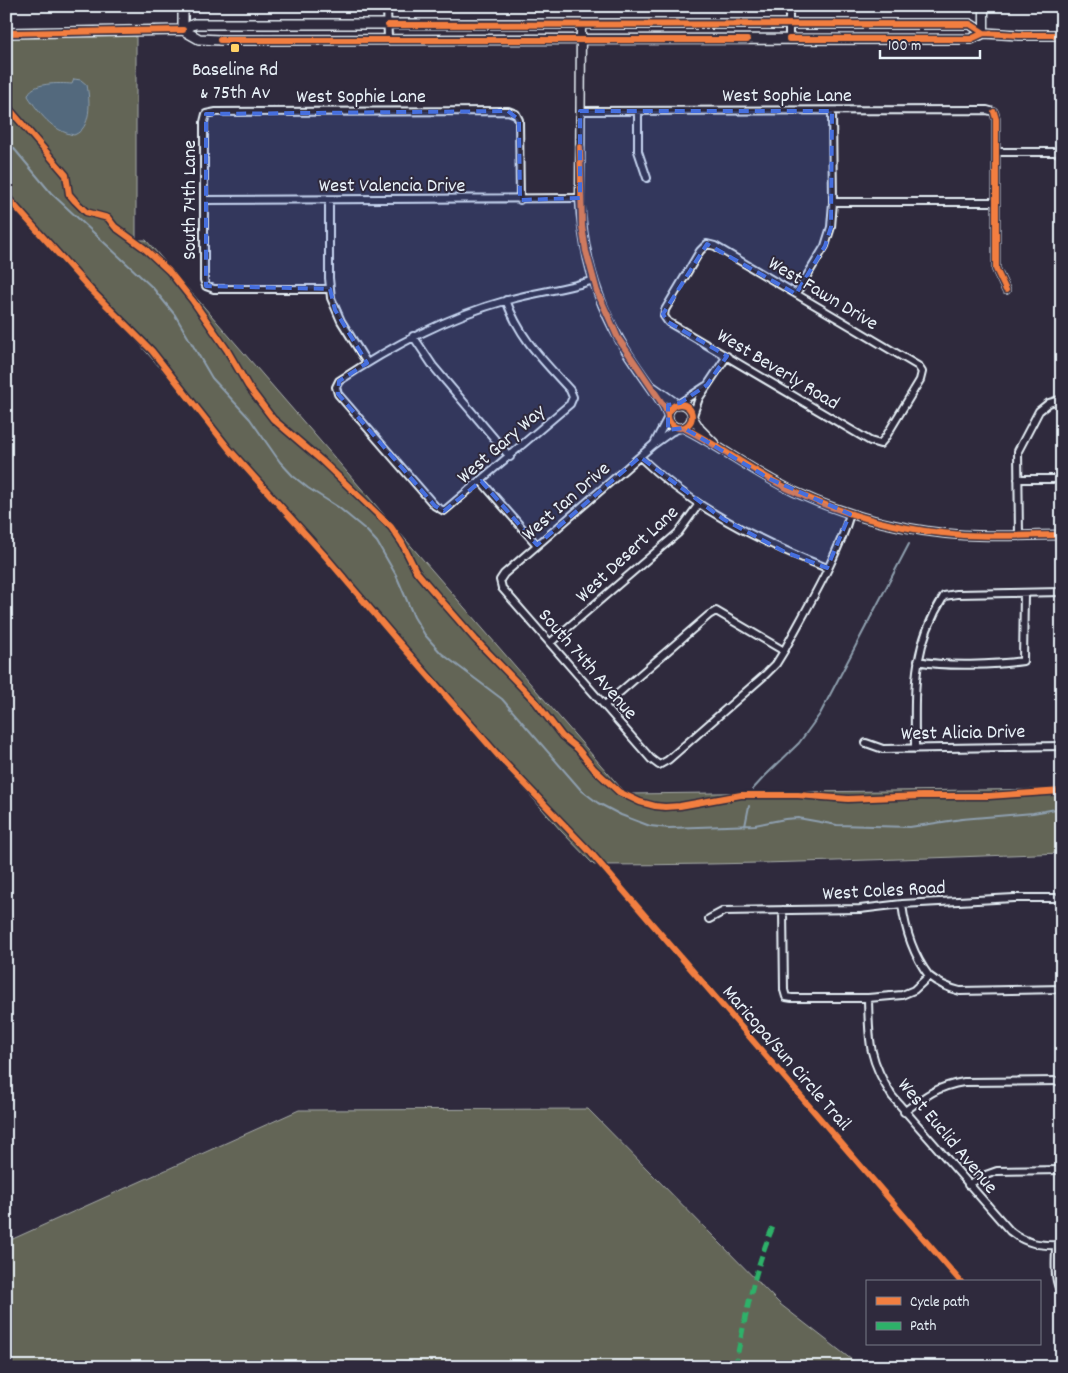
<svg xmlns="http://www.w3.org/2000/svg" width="1068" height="1373" viewBox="0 0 1068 1373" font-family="Dekko,sans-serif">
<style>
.green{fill:#636557;stroke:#a6aba8}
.water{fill:#52697d;stroke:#8e9fae}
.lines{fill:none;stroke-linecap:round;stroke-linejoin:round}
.stream{stroke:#8e9fae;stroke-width:2}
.minor-casing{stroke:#e8f1f8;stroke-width:10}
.tertiary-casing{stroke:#e8f1f8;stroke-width:11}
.secondary-casing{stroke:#e8f1f8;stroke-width:12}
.minor{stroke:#2f2a3d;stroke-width:6}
.tertiary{stroke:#2f2a3d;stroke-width:8}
.secondary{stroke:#2f2a3d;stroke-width:9}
.quiet{stroke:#2db169;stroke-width:5;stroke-dasharray:10 5;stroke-linecap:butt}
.cycleway-casing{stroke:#2f2a3d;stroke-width:9}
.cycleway{stroke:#f27e40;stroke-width:6}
.marked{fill:#466fde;fill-opacity:0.2;stroke:#466fde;stroke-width:4;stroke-dasharray:10 6;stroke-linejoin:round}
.poi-dot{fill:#ffd166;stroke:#2f2a3d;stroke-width:2}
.labels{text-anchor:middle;stroke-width:4;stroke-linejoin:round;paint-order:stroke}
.poi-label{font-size:20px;fill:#e8f1f8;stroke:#2f2a3d}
.street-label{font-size:20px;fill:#e8f1f8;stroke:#2f2a3d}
</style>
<rect width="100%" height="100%" fill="#2f2a3d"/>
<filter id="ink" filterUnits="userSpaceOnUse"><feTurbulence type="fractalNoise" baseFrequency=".02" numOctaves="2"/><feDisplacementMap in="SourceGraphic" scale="10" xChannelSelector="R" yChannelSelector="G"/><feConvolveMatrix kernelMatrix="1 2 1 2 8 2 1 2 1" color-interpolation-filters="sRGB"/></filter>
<g filter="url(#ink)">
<path class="green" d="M136 36V240H146L626 794 1062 789V853C906 859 750 865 594 865L561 831 6 190V37Z
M588 1109 780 1304 861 1367H6V1242L299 1110Z"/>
<path class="water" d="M74 79 81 80 87 85C90 101 92 128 74 135 52 131 39 113 28 96 30 82 60 83 72 84Z"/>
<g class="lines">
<path class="stream" d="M6 139 51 193 153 288 175 315 212 378 250 419 280 462 293 476 308 488 338 507 366 530 377 542 396 575 414 617 425 635 441 653 502 699 581 790 598 803 621 815 650 826 669 828 755 825 785 819 798 818 837 825 910 827 962 819 1033 813 1062 808
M753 789 765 776 799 743 820 714 909 544
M745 826 749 806"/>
<g class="minor-casing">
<path id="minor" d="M387 6 388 40
M789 6V39
M580 111 987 110 994 112 996 119V269L1006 290
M638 111V151L647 178
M996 152H1062
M204 200 580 198
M329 200V278L331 298 341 321 367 363
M833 202H996
M707 244 715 246 918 366 922 372 920 380 885 438 880 444 870 441 668 322 664 316 665 310 700 251Z
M330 289H214L206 286 204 280V122L206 114 216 112 508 111 516 114 519 120 520 200
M796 294 825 246 831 227 833 202 832 111
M506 300C520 339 543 360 570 390L573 397 570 404 444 511 435 506 338 394 336 387 339 381C392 346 446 317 508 300 536 292 566 289 594 280
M413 336 433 366 510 457
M680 403 706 386
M693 415 699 398 727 356
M680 428 671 432 653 445 504 574 500 580 502 588 651 759 659 765 668 760 765 675 776 664 784 651C806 609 837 559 850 514
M654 444 668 417
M640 457C693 508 759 541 827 568
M1018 479H1062
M481 481 537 545
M1019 535 1018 451 1039 411 1049 403 1062 399
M550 643 678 533 699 504
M918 661C946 667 995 665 1023 661L1024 593
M605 705 709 615 716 611 784 651
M866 743 883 749 1062 746
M915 749C915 689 911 649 944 596L957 594 1062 592
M902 904C905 929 914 956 929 976
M783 910 784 990 786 997 792 998H868L902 995 914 990 929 976C939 984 948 988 960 991L1062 989
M709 919 724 911 860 909 902 904 1014 898H1062
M868 998C869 1041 868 1058 892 1096L1010 1231C1026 1244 1041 1246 1062 1245
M904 1112C925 1096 938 1086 964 1082L1062 1081
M968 1185 983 1176 997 1171 1062 1170
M1056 1245C1056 1262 1053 1279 1062 1294"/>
</g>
<g class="tertiary-casing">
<path id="tertiary" d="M984 6V33
M581 25 580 198C582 247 594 294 618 337 631 361 649 383 664 406L668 415
M650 385 677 404
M668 416a12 12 0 1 1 24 0a12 12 0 1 1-24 0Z
M693 418 700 429 714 443
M684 428C722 447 756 474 795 492 849 517 905 531 963 535 996 537 1029 535 1062 535"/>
</g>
<g class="secondary-casing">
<path id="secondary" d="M183 6V30
M183 30 194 24H970L984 33 1019 35H1062
M6 33 183 30 199 39 220 40 971 39 984 33"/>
</g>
<use href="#minor" class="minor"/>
<use href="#tertiary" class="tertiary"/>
<use href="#secondary" class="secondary"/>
<path class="quiet" d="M738 1367 736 1361C746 1316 754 1269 773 1227"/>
<g class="cycleway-casing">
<path id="cycleway" d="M388 25 970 24 984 33 1019 35H1062
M6 33 183 30
M789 39H971L984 33
M220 40H747
M6 105 66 175 69 194 75 201 86 212 108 218 115 227 144 248 169 271 193 301 227 350 248 386 273 419 322 461 391 527 402 543 416 571 426 583 475 639 535 701 562 736 578 749 594 769 619 792 640 802 655 806 665 807 680 806 741 795H798L848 799 921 796H989L1062 791
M994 112 996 119V269L1006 290
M580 147 582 226 586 251 597 291 618 338 664 406 668 415
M6 196 90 289 152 351 229 449 326 557 395 638 502 760 591 853 961 1282
M668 416a12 12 0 1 1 24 0a12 12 0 1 1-24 0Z
M684 428C722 447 756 474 795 492 849 517 905 531 963 535 996 537 1029 535 1062 535"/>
</g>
<use href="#cycleway" class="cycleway"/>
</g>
</g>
<path class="marked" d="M508 111 519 120 520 200 580 198V111H832L831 227 825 246 796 294 707 244 663 314 668 322 727 356 707 385 680 403 668 405V430L684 428 770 479 850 514 827 568 783 551 723 519 640 457 537 545 481 481 444 511 435 506 338 394 339 381 367 363 335 310 330 289 206 286V114Z"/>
<rect class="poi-dot" x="230" y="43" width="10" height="10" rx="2.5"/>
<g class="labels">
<g class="poi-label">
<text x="235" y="75">Baseline Rd<tspan x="235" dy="23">&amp; 75th Av</tspan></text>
</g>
<g class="street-label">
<text x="787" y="101">West Sophie Lane</text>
<text x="361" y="102">West Sophie Lane</text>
<text x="392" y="191">West Valencia Drive</text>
<text transform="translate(188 200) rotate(-90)" y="7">South 74th Lane</text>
<text transform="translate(824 292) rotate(31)" y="7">West Fawn Drive</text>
<text transform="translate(779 368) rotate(31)" y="7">West Beverly Road</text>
<text transform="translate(500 443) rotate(-41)" y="7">West Gary Way</text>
<text transform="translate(565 500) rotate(-41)" y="7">West Ian Drive</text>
<text transform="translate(626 553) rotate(-43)" y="7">West Desert Lane</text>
<text transform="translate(589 663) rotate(49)" y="7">South 74th Avenue</text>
<text transform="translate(963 731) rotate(-1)" y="7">West Alicia Drive</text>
<text transform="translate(884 889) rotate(-3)" y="7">West Coles Road</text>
<text transform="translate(788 1057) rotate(49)" y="7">Maricopa/Sun Circle Trail</text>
<text transform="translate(949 1135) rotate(50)" y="7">West Euclid Avenue</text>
</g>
</g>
<rect width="1068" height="1373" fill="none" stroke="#2f2a3d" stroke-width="25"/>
<rect x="12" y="12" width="1043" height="1348" fill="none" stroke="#e8f1f8" stroke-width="2" filter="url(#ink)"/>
<rect x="866" y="1280" width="175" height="65" fill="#2f2a3d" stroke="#797a88"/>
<rect x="876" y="1297" width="25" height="8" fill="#f27e40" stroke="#797a88"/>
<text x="910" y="1306" font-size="15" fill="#e8f1f8">Cycle path</text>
<rect x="876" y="1322" width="25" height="8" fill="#2db169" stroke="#797a88"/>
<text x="910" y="1330" font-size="15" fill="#e8f1f8">Path</text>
<path d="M880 50v8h100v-8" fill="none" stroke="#e8f1f8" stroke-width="2.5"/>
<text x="888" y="50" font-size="15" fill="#e8f1f8" stroke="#2f2a3d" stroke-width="4" paint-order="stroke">100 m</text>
</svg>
